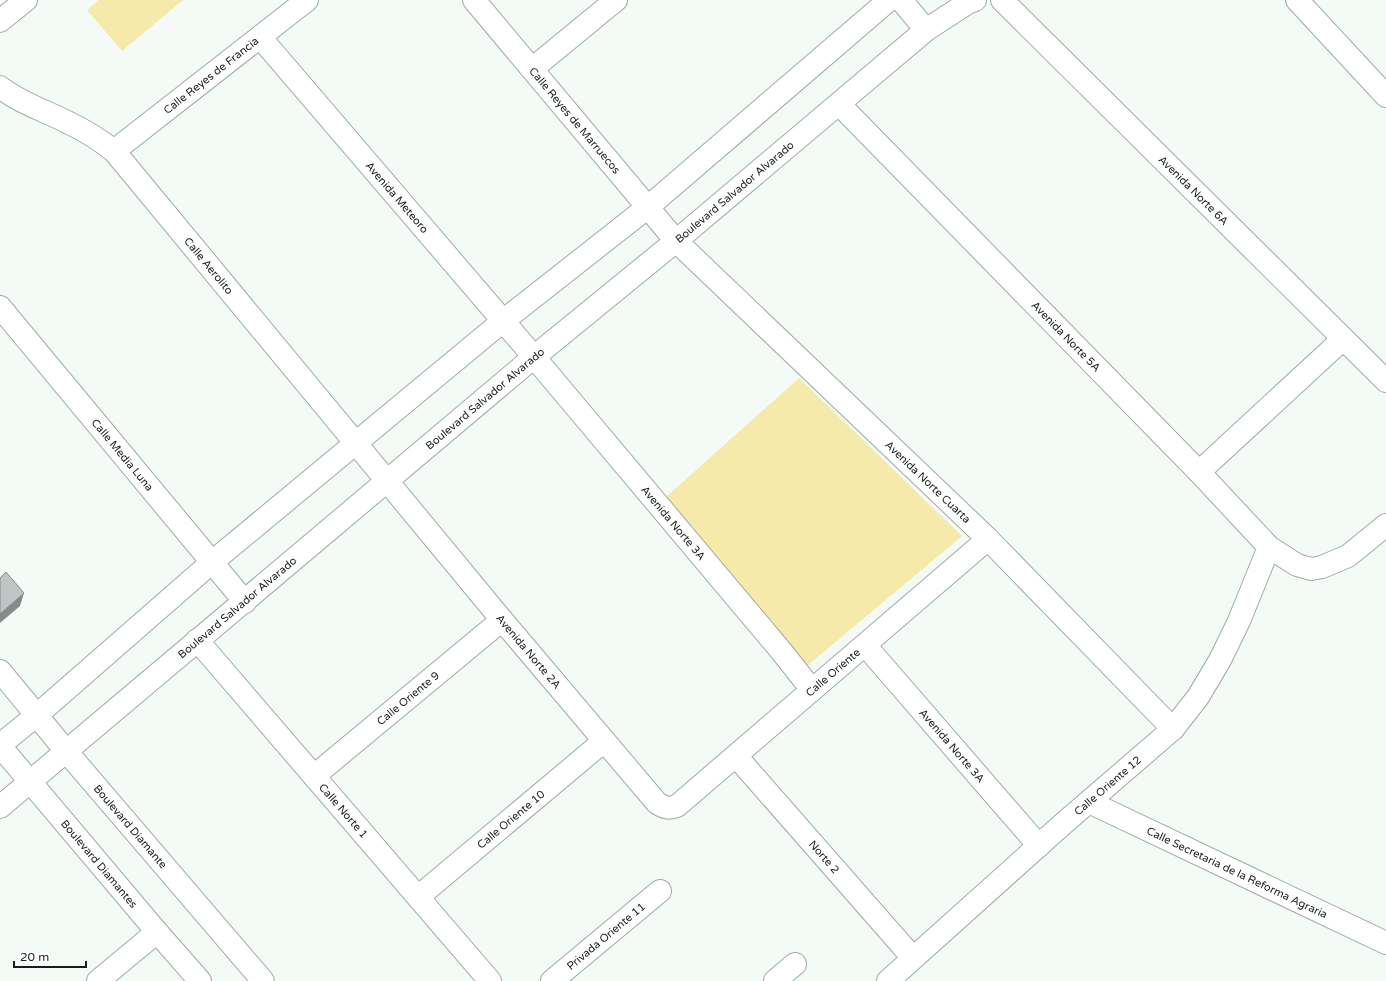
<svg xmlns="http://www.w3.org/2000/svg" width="1386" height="981" viewBox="0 0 1386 981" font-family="'Varela Round',sans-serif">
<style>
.green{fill:#f5eaa9}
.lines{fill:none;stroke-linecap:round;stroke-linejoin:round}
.minor-casing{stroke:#a2a9a5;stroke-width:24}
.minor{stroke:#fff;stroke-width:22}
.shaded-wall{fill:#848b8a}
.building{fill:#bdc6c5;stroke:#848b8a}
.labels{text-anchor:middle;stroke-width:3;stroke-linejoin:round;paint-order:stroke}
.street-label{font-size:11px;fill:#1a1d1b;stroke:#fff}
</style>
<rect width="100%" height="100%" fill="#f4fbf7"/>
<path class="green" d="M99 0H183L122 51 87 10Z
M799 378 962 536 807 666 665 498Z"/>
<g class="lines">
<g class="minor-casing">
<g id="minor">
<path id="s1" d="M474 0 676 241 988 539 1173 729"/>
<path d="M901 0 926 30"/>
<path id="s2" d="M1002 0 1386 381"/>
<path d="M1297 0 1386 96"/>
<path d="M0 21 26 0"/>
<path id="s3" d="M260 37 534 357 782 652 812 690"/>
<path d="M532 69 616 0"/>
<path id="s4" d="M0 87C20 103 46 111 69 123 86 131 100 140 114 151L502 620 657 803C665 808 669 809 677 806L988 539"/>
<path id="s5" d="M839 104 1199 472 1269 547 1297 565 1311 569 1322 567 1348 556 1386 525"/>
<path id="s6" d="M114 151 307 0"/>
<path id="s7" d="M0 307 245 602"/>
<path d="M1199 472 1343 339"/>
<path id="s8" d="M197 640 490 981"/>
<path id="s9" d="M865 645 1039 846"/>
<path id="s10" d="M0 671 66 751 263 981"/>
<path d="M0 745 37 715 211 563 503 321 648 207 889 0"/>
<path id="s11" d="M0 746 157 932 200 981"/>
<path id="s12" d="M736 756 913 958"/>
<path id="s13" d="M314 776 502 620"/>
<path id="s14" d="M1089 802 1386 943"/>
<path id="s15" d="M0 807 534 357 676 241 926 30 969 2 975 0"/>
<path id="s16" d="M418 897 604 741"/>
<path d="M98 981 157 932"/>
<path id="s17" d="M552 981 660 891"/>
<path d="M775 981 795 964"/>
<path id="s18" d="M888 981 1064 823 1173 729 1198 697 1220 660 1239 621 1269 547"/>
</g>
</g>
<use href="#minor" class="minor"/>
</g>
<path class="shaded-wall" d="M24 593 20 606 0 623V614Z"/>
<path class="building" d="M6 572 24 593 0 614V578Z"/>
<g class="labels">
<g class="street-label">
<text dy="4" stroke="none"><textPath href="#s6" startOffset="123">Calle Reyes de Francia</textPath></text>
<text dy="4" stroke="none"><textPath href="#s1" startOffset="157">Calle Reyes de Marruecos</textPath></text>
<text dy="4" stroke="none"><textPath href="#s2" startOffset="270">Avenida Norte 6A</textPath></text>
<text dy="4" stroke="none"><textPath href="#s15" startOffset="958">Boulevard Salvador Alvarado</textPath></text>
<text dy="4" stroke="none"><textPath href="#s3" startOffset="211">Avenida Meteoro</textPath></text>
<text dy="4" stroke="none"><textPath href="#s4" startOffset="280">Calle Aerolito</textPath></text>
<text dy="4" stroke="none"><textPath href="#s5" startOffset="325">Avenida Norte 5A</textPath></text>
<text dy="4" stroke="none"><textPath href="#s15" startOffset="634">Boulevard Salvador Alvarado</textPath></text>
<text dy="4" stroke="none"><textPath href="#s7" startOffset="192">Calle Media Luna</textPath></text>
<text dy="4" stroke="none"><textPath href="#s1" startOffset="663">Avenida Norte Cuarta</textPath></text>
<text dy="4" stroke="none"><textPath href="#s3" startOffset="638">Avenida Norte 3A</textPath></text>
<text dy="4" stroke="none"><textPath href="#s15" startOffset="310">Boulevard Salvador Alvarado</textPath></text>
<text dy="4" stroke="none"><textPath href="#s4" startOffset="781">Avenida Norte 2A</textPath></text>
<text dy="4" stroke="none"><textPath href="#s4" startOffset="1206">Calle Oriente</textPath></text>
<text dy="4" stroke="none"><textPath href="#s13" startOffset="122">Calle Oriente 9</textPath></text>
<text dy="4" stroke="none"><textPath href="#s9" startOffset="133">Avenida Norte 3A</textPath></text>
<text dy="4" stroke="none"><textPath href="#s18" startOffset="294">Calle Oriente 12</textPath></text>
<text dy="4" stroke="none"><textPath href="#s8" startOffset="225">Calle Norte 1</textPath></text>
<text dy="4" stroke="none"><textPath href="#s16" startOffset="121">Calle Oriente 10</textPath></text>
<text dy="4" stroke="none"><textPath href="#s10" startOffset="203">Boulevard Diamante</textPath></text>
<text dy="4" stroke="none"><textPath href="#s12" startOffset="134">Norte 2</textPath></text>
<text dy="4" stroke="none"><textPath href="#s11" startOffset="154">Boulevard Diamantes</textPath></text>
<text dy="4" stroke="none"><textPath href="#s14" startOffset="164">Calle Secretaria de la Reforma Agraria</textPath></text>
<text dy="4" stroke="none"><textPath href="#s17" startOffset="70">Privada Oriente 11</textPath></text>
</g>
</g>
<path d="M14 961v6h72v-6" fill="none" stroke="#1a1d1b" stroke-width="2"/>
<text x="20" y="961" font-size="12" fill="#1a1d1b" stroke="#ffffff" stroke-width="3" paint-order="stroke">20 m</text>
</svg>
